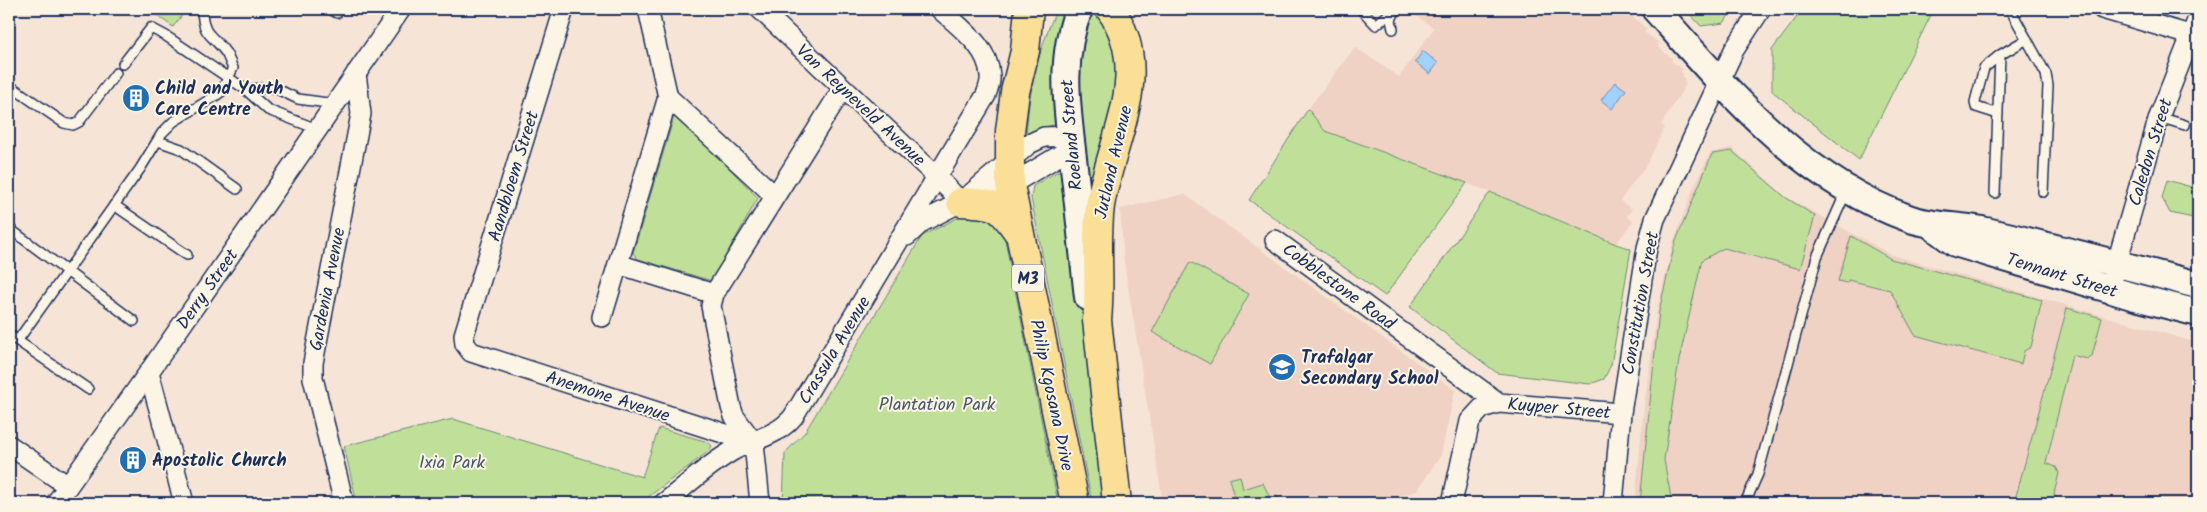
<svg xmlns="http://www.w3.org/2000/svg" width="2207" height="512" viewBox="0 0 2207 512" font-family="Kalam,sans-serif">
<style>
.built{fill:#efd2c3}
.green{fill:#c0e099;stroke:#6e887c}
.water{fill:#a1d1fd;stroke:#6b90bd}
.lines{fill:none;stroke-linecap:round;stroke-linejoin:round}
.lane-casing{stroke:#1b2f5e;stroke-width:12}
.street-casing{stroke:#1b2f5e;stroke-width:22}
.secondary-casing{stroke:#1b2f5e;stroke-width:30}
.primary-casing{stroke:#1b2f5e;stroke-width:31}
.lane{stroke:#fcf5e5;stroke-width:9}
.street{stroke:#fcf5e5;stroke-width:19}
.secondary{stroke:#fcf5e5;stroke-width:26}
.primary{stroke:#fbdf96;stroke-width:28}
.labels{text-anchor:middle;stroke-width:4;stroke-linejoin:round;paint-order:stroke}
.shield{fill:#fcf5e5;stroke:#5e6a86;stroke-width:1}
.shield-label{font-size:16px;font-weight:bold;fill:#1b2f5e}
.poi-label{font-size:18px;font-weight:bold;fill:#1b2f5e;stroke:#fcf5e5;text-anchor:start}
.street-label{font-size:18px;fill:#1b2f5e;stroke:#fcf5e5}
.park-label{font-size:18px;fill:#445b6d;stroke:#fcf5e5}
</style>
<rect width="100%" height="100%" fill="#f6e5d6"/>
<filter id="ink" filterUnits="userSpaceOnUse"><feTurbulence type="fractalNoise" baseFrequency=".02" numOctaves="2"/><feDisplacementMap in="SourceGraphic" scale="10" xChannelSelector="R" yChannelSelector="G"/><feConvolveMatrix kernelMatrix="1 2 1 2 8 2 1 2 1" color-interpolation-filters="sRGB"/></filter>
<g filter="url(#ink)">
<path class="built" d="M1410 9H1623L1647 29 1644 32 1659 43 1658 47 1673 59 1671 61 1683 69 1681 72 1684 74 1682 76 1685 79 1684 82 1686 84 1661 125 1665 127 1648 162 1620 201 1632 209 1627 217 1633 221 1616 244 1490 192 1325 131 1308 109 1355 47 1399 77 1434 28 1408 10Z
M1732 148 1786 197 1892 255 2198 343V503H1635L1643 415 1657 310 1673 243 1693 189 1710 153Z
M1184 194 1455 390 1441 455 1417 491 1376 503H1163L1124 262 1120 209Z"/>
<path class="green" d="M141 9H187L173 27 148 9 145 12Z
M1057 9H1070L1058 124 1040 128 1026 139C1028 93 1038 50 1057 9Z
M1092 9H1095L1112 29 1123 86 1090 192 1085 165 1077 79 1079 55Z
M1685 9H1733L1724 23 1701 26Z
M1803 9H1934L1859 160 1772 91V50Z
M1308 109 1325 131 1467 183 1385 296 1249 200Z
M678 115 758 198 712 281 638 259 633 253 674 117Z
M1732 151 1785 197 1815 216 1800 269 1724 248 1702 260 1679 360 1664 460 1672 503H1640L1659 311 1675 243 1712 154Z
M1065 167 1110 503H1092L1031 198 1033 186Z
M2167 180 2198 189V219L2170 213 2162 198Z
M1490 192 1616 244 1631 249 1611 365 1604 379 1590 384 1497 373 1410 307Z
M975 209 1002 225 1058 503H783L785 453 805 432 922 236Z
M1851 236 1891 259 2042 300 2031 347 2024 351 2021 364 1915 335 1890 290 1848 280 1847 283 1838 281Z
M1190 262 1249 294 1210 364 1152 332Z
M2067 308 2102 318 2092 356 2087 359 2072 355 2046 463 2056 467 2059 473 2054 494 2059 503H2014Z
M453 419 642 477 659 428 708 442 712 446 709 451 640 503H357L344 446Z
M1240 476 1243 489 1263 483 1270 498 1277 496 1280 503H1236L1229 479Z"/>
<path class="water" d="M1423 51 1438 63 1430 74 1415 62Z
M1615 82 1626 90 1612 109 1601 100Z"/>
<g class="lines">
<g class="lane-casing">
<path id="lane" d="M330 9 337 13
M1361 9 1376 25 1395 9
M2010 9 2046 74 2048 86 2043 192
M1393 29 1391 20 1396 9
M123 64 151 28 166 36 245 89 268 110 317 129
M9 85 64 123 73 125 79 122 116 73
M245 89 275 88 298 99 335 104
M1998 114 1976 107 1975 102 1984 68 2000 55
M2159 117 2185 125
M158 141 181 149 237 189
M1995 193 2000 55 2027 39
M114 205 187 255
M10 229 134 321
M9 335 88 389
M18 340 140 169 162 133 173 122 217 95 221 92 233 68C230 63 229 58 226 53 212 33 203 38 202 9
M1745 503 1758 474 1817 257 1846 192"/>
</g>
<g class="street-casing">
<path id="street" d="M564 9 464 335 465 344 471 352 754 443
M760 9 936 176 961 202
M2102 9 2190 35
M668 97 775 196
M966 198 1029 144 1044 137 1071 136
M907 236 922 222 961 202 1010 185 1072 148
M1275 240 1499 403
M618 264 714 294
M2113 276 2159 117 2198 18
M602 317 668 97 648 9
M149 372 184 503
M9 445 68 486
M56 503 149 372 401 9
M344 503 313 378V363L361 114 356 73
M664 503C687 485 710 463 736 449 756 439 778 435 793 417L986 95C988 89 991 82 990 76 989 47 959 27 940 9
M760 503 754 443 734 416 731 407 711 306 714 294 843 88
M1452 503 1470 421 1482 408 1499 403 1621 413
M1613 503 1621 413 1647 248 1655 219 1734 50 1761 9"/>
</g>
<g class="secondary-casing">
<path id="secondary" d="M1079 9C1058 62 1068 112 1074 167 1079 211 1083 254 1088 297
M1655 9C1728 91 1801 180 1908 218 1932 227 1958 225 1982 230 2055 247 2126 266 2198 285
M1931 225 1955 243 2135 297 2198 313"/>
</g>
<g class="primary-casing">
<path id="primary" d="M1029 9 1025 51 1015 92 1010 131V185L1075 503
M1110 9C1155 71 1110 141 1100 206 1095 244 1101 282 1097 320L1117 503
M961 202C995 204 998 203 1018 232"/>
</g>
<use href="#lane" class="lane"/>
<use href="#street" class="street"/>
<use href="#secondary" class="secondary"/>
<use href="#primary" class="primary"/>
</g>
</g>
<defs>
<g id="building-disc" transform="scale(1.4375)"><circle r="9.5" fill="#1f6fb2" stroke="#fcf5e5"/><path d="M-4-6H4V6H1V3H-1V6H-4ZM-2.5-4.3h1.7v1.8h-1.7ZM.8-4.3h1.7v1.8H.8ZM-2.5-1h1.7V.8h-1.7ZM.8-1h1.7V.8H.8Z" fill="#fff"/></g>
<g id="school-disc" transform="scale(1.4375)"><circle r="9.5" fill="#1f6fb2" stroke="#fcf5e5"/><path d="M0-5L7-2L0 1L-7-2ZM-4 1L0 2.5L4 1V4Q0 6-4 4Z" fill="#fff"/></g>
</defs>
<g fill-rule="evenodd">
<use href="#building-disc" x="136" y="98"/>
<use href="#school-disc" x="1282" y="367"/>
<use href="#building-disc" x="133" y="460"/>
</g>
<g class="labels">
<rect class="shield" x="1012" y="264.5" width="32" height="27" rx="4"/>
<g class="shield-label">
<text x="1028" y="284">M3</text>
</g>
<g class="poi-label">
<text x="155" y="94">Child and Youth<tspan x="155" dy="21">Care Centre</tspan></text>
<text x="1301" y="363">Trafalgar<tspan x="1301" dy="21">Secondary School</tspan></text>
<text x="152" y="466">Apostolic Church</text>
</g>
<g class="street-label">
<text transform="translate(861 105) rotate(43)" y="6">Van Reyneveld Avenue</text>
<text transform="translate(1071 135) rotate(-95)" y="6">Roeland Street</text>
<text transform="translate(2150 152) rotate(-73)" y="6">Caledon Street</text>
<text transform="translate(1113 162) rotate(-77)" y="6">Jutland Avenue</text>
<text transform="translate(513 176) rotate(-73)" y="6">Aandbloem Street</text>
<text transform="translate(2062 275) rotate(17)" y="6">Tennant Street</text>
<text transform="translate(1339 286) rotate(36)" y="6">Cobblestone Road</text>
<text transform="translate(207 289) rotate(-55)" y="6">Derry Street</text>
<text transform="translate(327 289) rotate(-79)" y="6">Gardenia Avenue</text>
<text transform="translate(1640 303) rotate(-80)" y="6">Constitution Street</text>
<text transform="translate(834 350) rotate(-59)" y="6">Crassula Avenue</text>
<text transform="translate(1052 395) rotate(78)" y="6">Philip Kgosana Drive</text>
<text transform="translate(608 396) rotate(18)" y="6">Anemone Avenue</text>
<text transform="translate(1559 408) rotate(5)" y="6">Kuyper Street</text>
</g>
<g class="park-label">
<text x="937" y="410">Plantation Park</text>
<text x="452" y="468">Ixia Park</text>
</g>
</g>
<rect width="2207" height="512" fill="none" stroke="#fcf5e5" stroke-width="30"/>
<rect x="15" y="15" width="2177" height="482" fill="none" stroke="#1b2f5e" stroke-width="2" filter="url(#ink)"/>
</svg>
